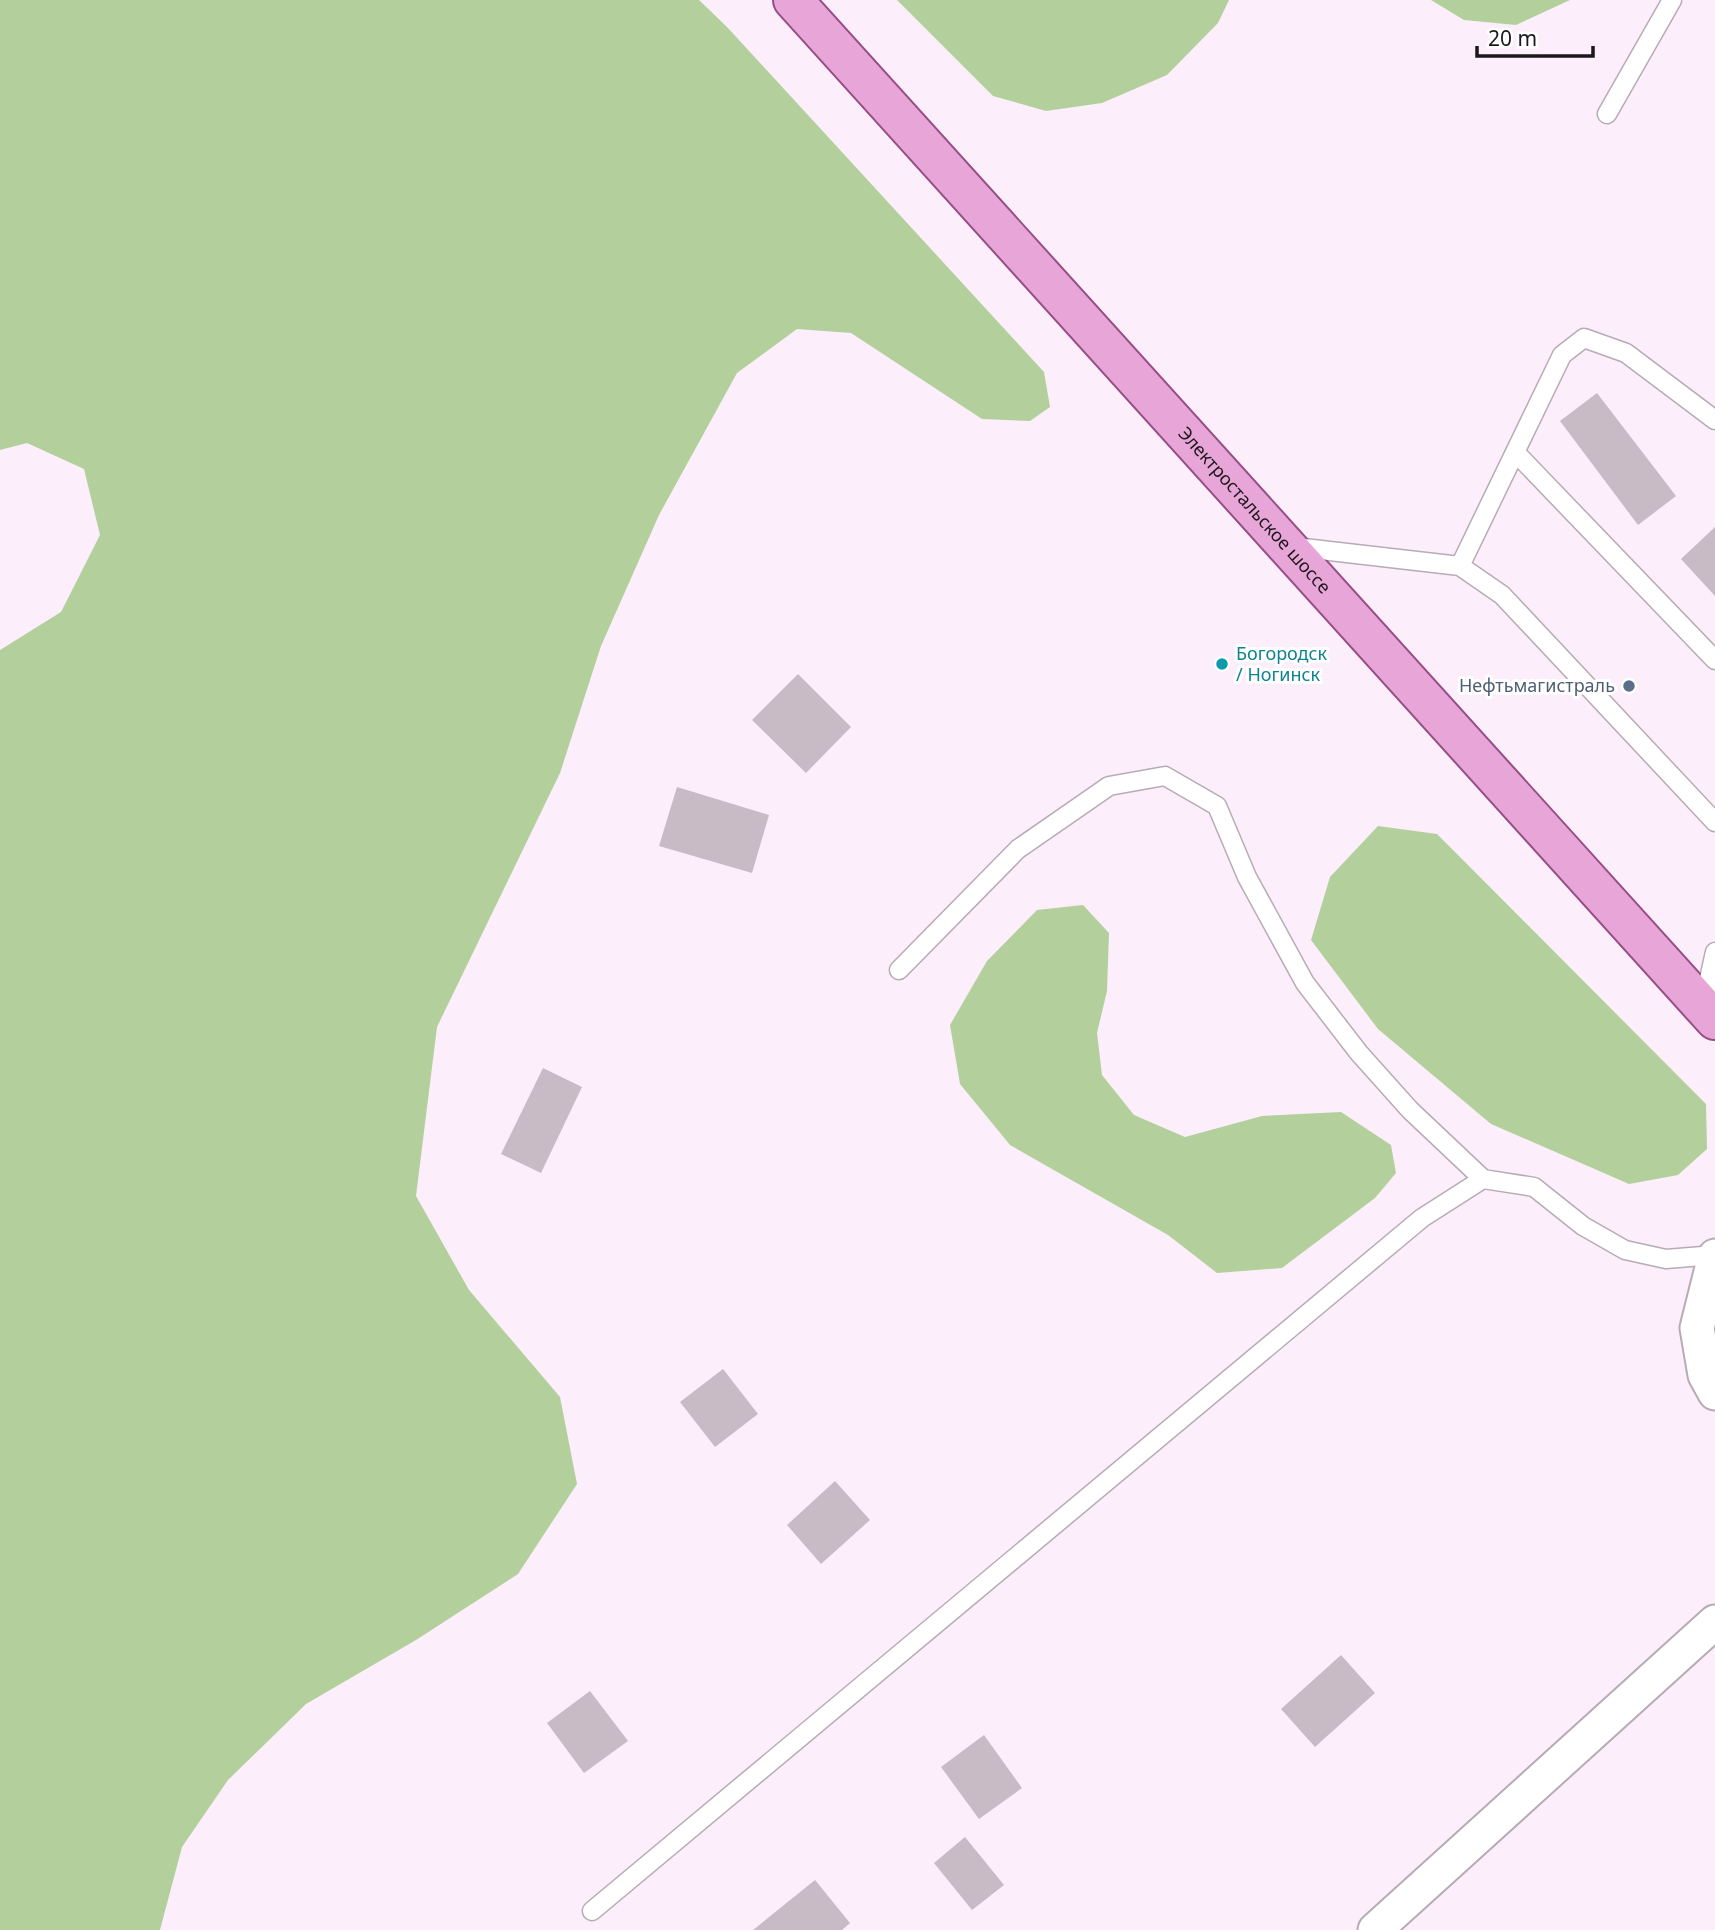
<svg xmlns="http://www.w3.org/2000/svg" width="1715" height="1930" viewBox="0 0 1715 1930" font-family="'Noto Sans',sans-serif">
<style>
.forest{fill:#b3d09c}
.building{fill:#c8bbc6}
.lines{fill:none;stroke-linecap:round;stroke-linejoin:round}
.service-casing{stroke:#b7abb6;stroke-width:21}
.minor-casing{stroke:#b7abb6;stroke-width:37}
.primary-casing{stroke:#964e85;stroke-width:42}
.service{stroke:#fff;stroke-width:18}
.minor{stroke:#fff;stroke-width:33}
.primary{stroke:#e8a6d8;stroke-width:38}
.culture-dot{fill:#0f9aa8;stroke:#fff;stroke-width:2.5}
.service-dot{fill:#5c6f8a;stroke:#fff;stroke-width:2.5}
.labels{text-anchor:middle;stroke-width:6;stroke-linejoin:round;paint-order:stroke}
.street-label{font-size:18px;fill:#1b171b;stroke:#fff}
.culture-label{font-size:18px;fill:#0d838f;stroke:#fff;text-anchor:start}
.service-label{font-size:18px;fill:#4e5e75;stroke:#fff;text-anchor:end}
</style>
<rect width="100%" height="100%" fill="#fceefa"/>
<path class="forest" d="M0 0H699L727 27 1044 372 1050 407 1030 421 982 419 851 333 797 329 737 373 659 515 601 646 560 773 437 1027 416 1196 469 1290 560 1397 577 1484 518 1574 416 1640 306 1704 228 1780 182 1847 160 1930H0V650L61 612 100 535 84 469 27 443 0 450Z
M897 0H1229L1218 23 1167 75 1102 103 1046 111 993 96Z
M1431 0H1570L1516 25 1464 20Z
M1378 826 1437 834 1706 1104 1707 1149 1678 1175 1629 1184 1491 1124 1378 1029 1311 940 1330 877Z
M1083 905 1109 933 1107 991 1097 1033 1102 1075 1134 1115 1185 1137 1262 1116 1341 1112 1391 1145 1396 1173 1375 1198 1282 1268 1217 1273 1168 1235 1010 1145 960 1084 950 1025 987 961 1037 910Z"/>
<path class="building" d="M1597 393 1676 496 1638 525 1560 421Z
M1715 527V596L1681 559Z
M798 674 851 727 806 773 752 720Z
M677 787 769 815 752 873 659 846Z
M543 1068 582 1087 541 1173 501 1154Z
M723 1369 758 1414 715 1447 680 1402Z
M835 1481 870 1520 821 1564 787 1525Z
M1341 1655 1375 1693 1315 1747 1281 1709Z
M590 1691 628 1741 584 1773 547 1723Z
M984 1735 1022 1788 979 1819 941 1767Z
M965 1837 1004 1885 972 1910 934 1863Z
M815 1880 850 1923 842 1930H753Z"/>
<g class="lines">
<g class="service-casing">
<path id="service" d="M1607 114 1672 0
M1515 452 1715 660
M1295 547 1460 566 1502 595 1715 822
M1460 566 1562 355 1584 338 1626 353 1715 420
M899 970 1018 849 1109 786 1165 776 1217 806 1247 877 1305 983 1359 1053 1410 1110 1483 1179
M1703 1006 1715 952
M592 1911 1422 1218 1483 1179 1534 1187 1583 1226 1625 1250 1666 1259 1715 1255"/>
</g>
<g class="minor-casing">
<path id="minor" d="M1715 1256 1697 1328 1705 1375 1715 1393
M1375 1930 1715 1622"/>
</g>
<g class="primary-casing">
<g id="primary">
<path id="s1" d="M793 0 1715 1020"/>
</g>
</g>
<use href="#service" class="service"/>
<use href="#minor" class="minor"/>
<use href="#primary" class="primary"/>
</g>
<circle class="culture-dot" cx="1222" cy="664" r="7"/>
<circle class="service-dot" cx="1629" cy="686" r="7"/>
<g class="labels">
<g class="street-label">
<text dy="6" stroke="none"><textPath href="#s1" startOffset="688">Электростальское шоссе</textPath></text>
</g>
<g class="culture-label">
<text x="1236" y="660">Богородск<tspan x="1236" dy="21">/ Ногинск</tspan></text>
</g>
<g class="service-label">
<text x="1615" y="692">Нефтьмагистраль</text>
</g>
</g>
<path d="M1477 46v10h116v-10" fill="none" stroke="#1b171b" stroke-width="3.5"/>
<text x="1488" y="46" font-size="21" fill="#1b171b" stroke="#ffffff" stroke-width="5" paint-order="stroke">20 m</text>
</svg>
